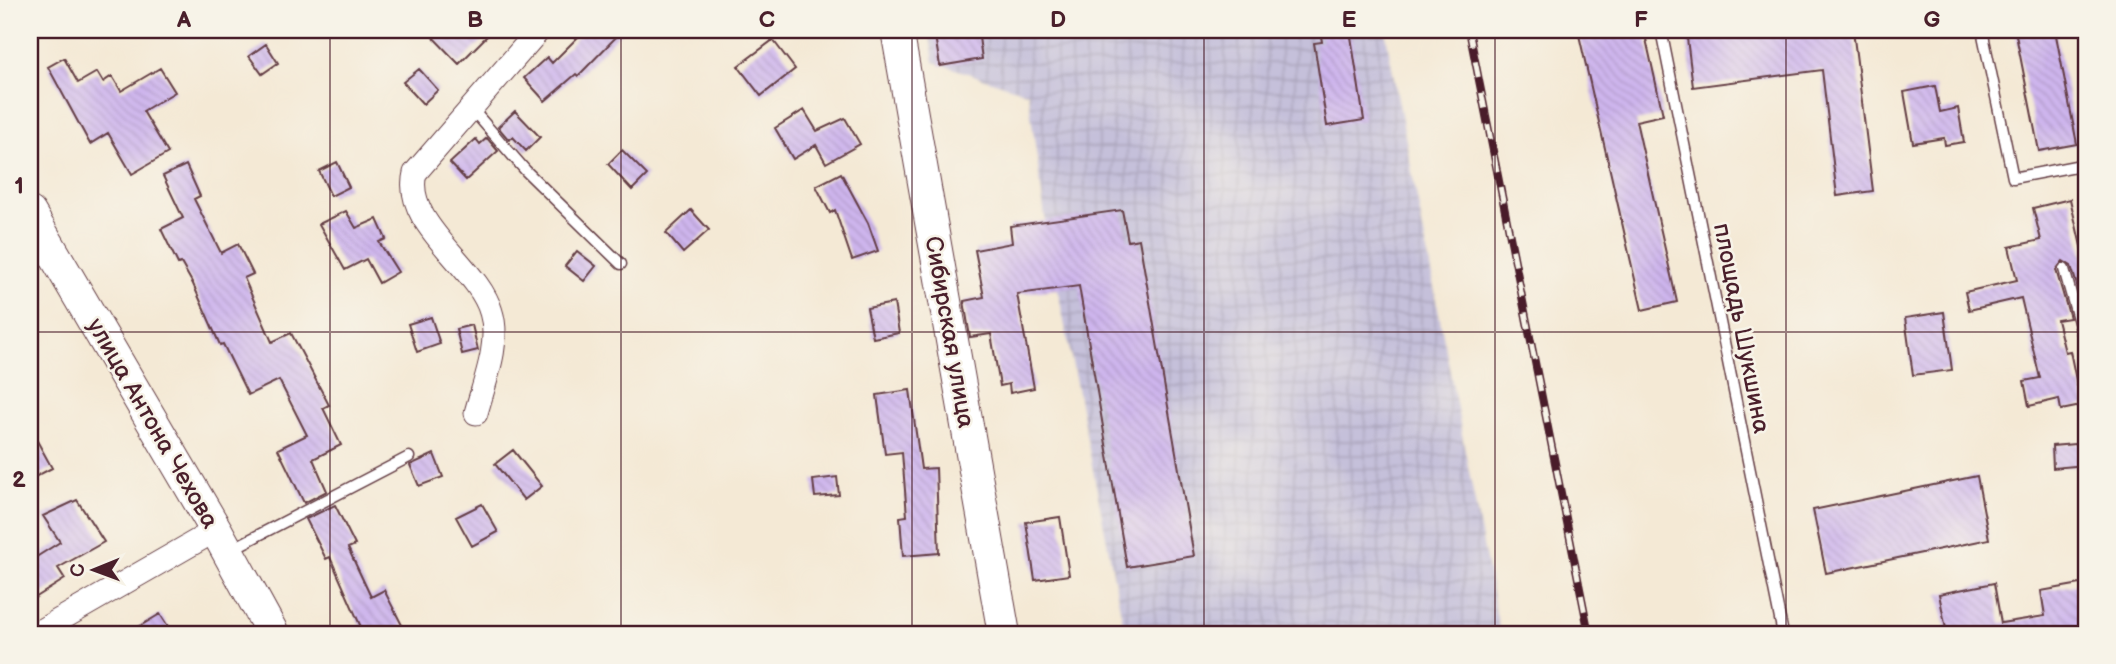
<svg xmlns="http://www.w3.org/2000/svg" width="2116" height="664" viewBox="0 0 2116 664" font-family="'Balsamiq Sans',sans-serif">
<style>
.industrial{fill:url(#industrial-grid)}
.building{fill:url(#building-back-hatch)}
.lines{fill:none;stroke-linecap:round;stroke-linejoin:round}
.lane-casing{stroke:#643d44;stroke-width:13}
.street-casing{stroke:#643d44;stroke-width:25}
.secondary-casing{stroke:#643d44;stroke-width:34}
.lane{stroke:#fff;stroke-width:10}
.street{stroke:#fff;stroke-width:23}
.secondary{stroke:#fff;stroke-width:32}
.rail-casing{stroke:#4a1f2b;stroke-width:8}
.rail{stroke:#f7f3e8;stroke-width:5;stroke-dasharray:16;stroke-linecap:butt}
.grid{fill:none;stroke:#4a1f2b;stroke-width:2;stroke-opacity:0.55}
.labels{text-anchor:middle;stroke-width:5;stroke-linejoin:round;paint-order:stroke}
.street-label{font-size:24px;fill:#4a1f2b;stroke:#f7f3e8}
.neatline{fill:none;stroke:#4a1f2b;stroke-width:2.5}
.grid-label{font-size:23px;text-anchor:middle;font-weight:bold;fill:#4a1f2b}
</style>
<defs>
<pattern id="industrial-grid" width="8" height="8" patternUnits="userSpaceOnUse" patternTransform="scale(1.75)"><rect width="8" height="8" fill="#c5c0da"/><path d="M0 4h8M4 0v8" fill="none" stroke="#aba5bb"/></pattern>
<pattern id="building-back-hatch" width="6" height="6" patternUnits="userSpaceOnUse" patternTransform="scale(1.75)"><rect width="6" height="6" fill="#ceb5ed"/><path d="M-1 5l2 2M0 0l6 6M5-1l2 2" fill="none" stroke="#b29bcb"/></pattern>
</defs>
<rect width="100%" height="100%" fill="#f7f3e8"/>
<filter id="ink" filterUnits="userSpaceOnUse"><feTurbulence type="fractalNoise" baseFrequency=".0143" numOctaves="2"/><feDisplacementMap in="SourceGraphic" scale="14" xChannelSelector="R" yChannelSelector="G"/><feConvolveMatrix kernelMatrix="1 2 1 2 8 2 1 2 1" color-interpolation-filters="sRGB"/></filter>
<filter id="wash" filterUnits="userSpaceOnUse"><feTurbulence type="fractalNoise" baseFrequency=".00686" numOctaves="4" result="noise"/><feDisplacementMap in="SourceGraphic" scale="28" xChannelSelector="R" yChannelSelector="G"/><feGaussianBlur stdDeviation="1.57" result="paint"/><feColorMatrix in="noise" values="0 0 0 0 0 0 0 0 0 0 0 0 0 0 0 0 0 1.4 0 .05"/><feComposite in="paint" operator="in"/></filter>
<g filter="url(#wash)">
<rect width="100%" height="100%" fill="#f4e9d5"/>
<path class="industrial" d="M929 30H1385L1500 634H1125L1048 239 1028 93 934 62Z"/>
<g id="blocks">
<path class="building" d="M426 30H493L459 64Z
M585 30H623L578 76 576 74 545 101 524 78 547 57 552 63Z
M934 30H978L982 59 940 66Z
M1320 30H1350L1364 120 1327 126 1314 43 1322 42Z
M1600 30H1644L1663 115 1636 121 1677 302 1642 310 1579 35Z
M1686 30H1853L1873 191 1837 196 1822 70 1693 87Z
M2015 30H2055L2077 144 2039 151Z
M773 40 795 69 761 96 738 66Z
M266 44 278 63 262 74 249 56Z
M64 58 78 83 97 72 103 82 112 76 121 91 160 68 175 92 143 111 168 153 132 174 108 133 90 144 48 67Z
M419 69 438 90 423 104 403 82Z
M1935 86 1940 112 1958 108 1964 142 1945 145 1944 138 1913 143 1904 92Z
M804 110 817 131 845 118 860 144 826 163 816 145 793 159 775 128Z
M515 111 540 137 526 151 513 137 509 140 498 127Z
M487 138 498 151 466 180 450 163 476 139 480 144Z
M622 150 647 175 632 190 608 164Z
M337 162 349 187 331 196 319 171Z
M186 165 200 196 194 199 221 253 238 244 253 274 244 278 272 342 291 333 329 405 323 408 341 445 313 459 327 491 304 503 278 449 307 435 279 380 248 395 223 344 220 345 193 284 181 263 178 264 161 229 183 218 163 176Z
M841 173 868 223 878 251 852 260 835 210 830 213 816 186Z
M2070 199 2084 259 2086 258V314L2071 266 2063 261 2056 270 2070 318 2057 320 2065 352 2070 351 2077 385 2081 384 2086 405 2061 410 2059 399 2029 406 2024 381 2040 378 2021 298 1969 310 1965 292 2017 280 2009 247 2041 240 2033 208Z
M691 210 709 230 683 253 666 233Z
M1122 210 1128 241 1139 239 1194 556 1127 567 1079 286 1017 294 1034 388 1010 393 1009 384 1000 386 991 334 970 337 964 301 984 297 975 250 1012 243 1010 226Z
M346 211 356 228 377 219 386 239 379 242 398 272 379 283 366 259 345 270 319 224Z
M577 251 596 266 584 281 565 266Z
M894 303 899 333 873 338 867 308Z
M1944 312 1952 370 1913 375 1905 318Z
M431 317 440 344 417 352 408 324Z
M472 325 478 350 462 354 456 329Z
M910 390 921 469 936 468 939 553 903 556 900 517 907 516 902 452 885 454 877 395Z
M30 428 52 468 35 477 30 467Z
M2086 443V465L2053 468 2052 446Z
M513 450 542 486 524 500 495 464Z
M434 454 443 477 419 486 410 465Z
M1977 476 1989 539 1826 573 1813 510Z
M837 477 839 495 815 497 813 480Z
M77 500 104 542 58 568 65 579 30 601V561L60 542 43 516Z
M482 504 498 532 472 546 456 517Z
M335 505 355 545 348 548 371 597 384 590 403 627 389 634H364L330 557 326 559 306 519Z
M1060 517 1069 575 1035 580 1026 522Z
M1994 583 2001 623 2045 616 2041 591 2086 583V626L2042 634H1947L1939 594Z
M160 614 173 634H127Z"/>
</g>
</g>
<g filter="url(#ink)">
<use href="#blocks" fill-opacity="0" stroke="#643d44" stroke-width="2"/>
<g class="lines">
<g class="lane-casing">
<path id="lane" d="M1661 30 1783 634
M1982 30 2013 178 2086 164
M471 108 526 171 621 264
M2064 269 2086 347
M230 550 409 457"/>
</g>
<g class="street-casing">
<path id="street" d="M476 413C484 383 501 343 491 312 478 266 402 224 415 173L539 30
M35 634 216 530"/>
</g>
<g class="secondary-casing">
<path id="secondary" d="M897 30 1004 634
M30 213 216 530 273 634"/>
</g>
<use href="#lane" class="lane"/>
<use href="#street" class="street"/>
<use href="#secondary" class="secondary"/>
<g class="rail-casing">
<path id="rail" d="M1469 30 1589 634"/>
</g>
<use href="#rail" class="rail"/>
</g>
</g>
<path class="grid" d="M330 30V634M621 30V634M912 30V634M1204 30V634M1495 30V634M1786 30V634M30 332H2086"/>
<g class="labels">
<g class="street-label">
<text transform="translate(1742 328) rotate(79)" y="8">площадь Шукшина</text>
<text transform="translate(950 332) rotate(80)" y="8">Сибирская улица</text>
<text transform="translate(153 423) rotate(60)" y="8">улица Антона Чехова</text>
</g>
</g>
<rect width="2116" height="664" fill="none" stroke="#f7f3e8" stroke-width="77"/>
<g transform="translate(94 570) rotate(269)" stroke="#f7f3e8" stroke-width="5" paint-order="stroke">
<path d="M0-5L12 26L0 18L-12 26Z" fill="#4a1f2b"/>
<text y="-10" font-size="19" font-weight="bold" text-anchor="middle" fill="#4a1f2b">С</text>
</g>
<rect x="38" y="38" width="2040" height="588" class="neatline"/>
<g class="grid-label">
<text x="184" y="27">A</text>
<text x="475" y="27">B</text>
<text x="767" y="27">C</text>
<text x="1058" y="27">D</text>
<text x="1349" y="27">E</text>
<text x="1641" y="27">F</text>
<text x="1932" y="27">G</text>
<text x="19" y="193">1</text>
<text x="19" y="487">2</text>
</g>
</svg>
